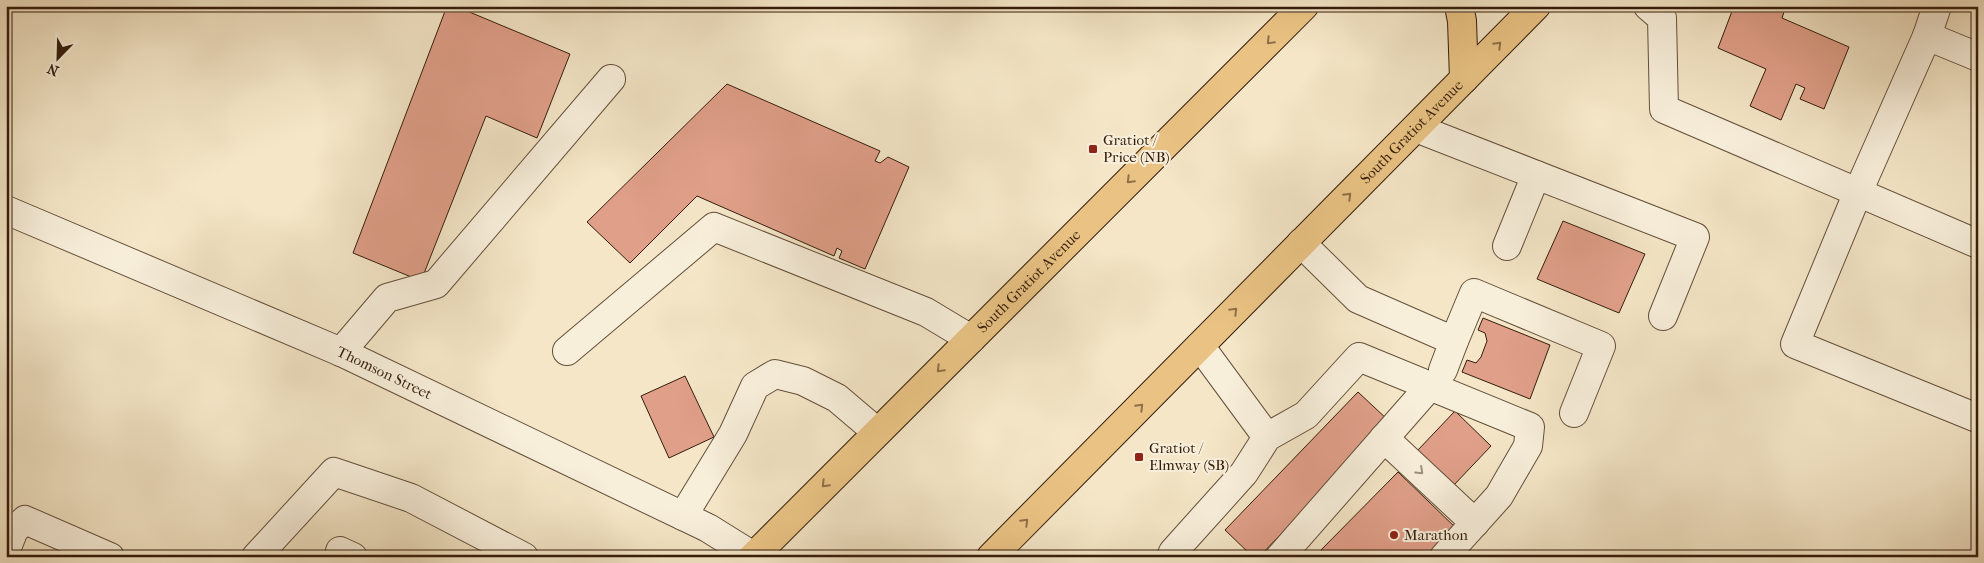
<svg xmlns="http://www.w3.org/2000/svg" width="1984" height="563" viewBox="0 0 1984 563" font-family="'IM FELL French Canon',serif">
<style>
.building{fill:#e09f89;stroke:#341d0b}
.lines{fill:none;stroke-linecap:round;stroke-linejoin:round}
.minor-casing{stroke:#644f3a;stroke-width:30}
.major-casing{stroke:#341d0b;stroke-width:30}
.minor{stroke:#f8efdb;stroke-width:28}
.major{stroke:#eac384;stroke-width:28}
.oneway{stroke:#8f7048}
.oneway2{stroke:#a0907d}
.poi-dot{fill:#8f2418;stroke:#f8efdb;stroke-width:2}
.labels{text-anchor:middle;stroke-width:4;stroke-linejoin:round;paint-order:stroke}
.street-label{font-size:15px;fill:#341d0b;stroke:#f8efdb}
.poi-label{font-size:15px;fill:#341d0b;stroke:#f8efdb;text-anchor:start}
</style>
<rect width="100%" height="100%" fill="#f4e6c7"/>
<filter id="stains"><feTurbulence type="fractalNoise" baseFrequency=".004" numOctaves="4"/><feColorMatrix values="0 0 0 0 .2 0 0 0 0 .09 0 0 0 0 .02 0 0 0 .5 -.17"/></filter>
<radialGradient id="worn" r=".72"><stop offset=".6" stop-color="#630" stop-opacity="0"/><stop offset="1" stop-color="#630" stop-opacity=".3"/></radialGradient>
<path class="building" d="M447 6H455L570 54 537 138 486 116 421 281 353 253Z
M1734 6H1786L1782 18 1849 47 1824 109 1800 99 1805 88 1796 84 1781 120 1750 106 1766 69 1718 48Z
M727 84 880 151 875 161 880 163 888 157 909 167 865 269 839 258 842 251 837 248 834 256 697 196 630 263 587 222Z
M1563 221 1645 254 1619 313 1537 279Z
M1483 318 1550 345 1530 399 1462 372 1467 360 1476 363 1481 357 1487 341 1485 333 1478 330Z
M685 376 714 437 669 458 641 396Z
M1358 392 1389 421 1259 557H1253L1225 530Z
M1455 411 1491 446 1453 486 1417 451Z
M1398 472 1457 529 1430 557H1328L1321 550Z"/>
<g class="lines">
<g class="minor-casing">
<g id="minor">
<path d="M1648 6 1662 18 1664 109 1978 244"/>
<path d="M1937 6 1927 36 1978 57"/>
<path d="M1927 36 1858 192 1795 344 1977 418 1978 416"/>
<path d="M1416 128 1695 237 1663 316"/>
<path id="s1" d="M6 210 341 352 708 528 753 556"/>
<path d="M1301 243 1358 299 1454 341 1474 293 1601 346 1574 413"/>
<path d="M1507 246 1536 175"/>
<path d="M1200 346 1267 437"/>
<path d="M567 351 714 227 926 312 971 339"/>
<path d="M341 352 387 298 436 284 611 79"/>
<path d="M1443 370 1454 341"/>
<path d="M1384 438 1475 523"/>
<path d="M683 516 733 434 755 386 775 374 803 381 837 398 877 432"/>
<path d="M6 550 14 530 25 520 110 557"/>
<path d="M340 551 353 557"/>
<path d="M256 557 334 472 411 498 524 557"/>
<path d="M1171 557 1173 552 1244 473 1267 437 1306 415 1359 357 1530 427 1528 446 1499 496 1444 557"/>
<path d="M1280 557 1430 386"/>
</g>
</g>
<g class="major-casing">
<g id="major">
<path d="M1459 6 1462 21 1464 79"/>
<path id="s2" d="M753 557 1304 6"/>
<path id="s3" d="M991 557 1536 6"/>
</g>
</g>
<use href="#minor" class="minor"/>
<use href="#major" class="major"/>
</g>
<defs><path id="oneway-chevron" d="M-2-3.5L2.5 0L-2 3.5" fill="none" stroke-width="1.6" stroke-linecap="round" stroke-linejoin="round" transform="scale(1.25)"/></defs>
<g class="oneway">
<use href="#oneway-chevron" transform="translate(1270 41) rotate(135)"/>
<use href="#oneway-chevron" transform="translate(1498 45) rotate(-45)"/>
<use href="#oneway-chevron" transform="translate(1130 180) rotate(135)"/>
<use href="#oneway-chevron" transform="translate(1348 196) rotate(-45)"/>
<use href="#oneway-chevron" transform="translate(1234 311) rotate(-45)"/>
<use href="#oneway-chevron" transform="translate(940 369) rotate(135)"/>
<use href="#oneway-chevron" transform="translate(1140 407) rotate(-45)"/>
<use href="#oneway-chevron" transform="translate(825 484) rotate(135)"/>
<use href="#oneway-chevron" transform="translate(1025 522) rotate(-45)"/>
</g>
<use class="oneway2" href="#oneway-chevron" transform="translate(1420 471) rotate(43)"/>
<g class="poi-dot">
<rect x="1088" y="144" width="10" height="10" rx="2.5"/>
<rect x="1134" y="452" width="10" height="10" rx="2.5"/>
<circle cx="1394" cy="535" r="5"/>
</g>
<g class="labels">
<g class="street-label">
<text dy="5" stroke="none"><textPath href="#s3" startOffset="598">South Gratiot Avenue</textPath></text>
<text dy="5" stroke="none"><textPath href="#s2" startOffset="390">South Gratiot Avenue</textPath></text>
<text dy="5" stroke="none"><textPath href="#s1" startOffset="412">Thomson Street</textPath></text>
</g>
<g class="poi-label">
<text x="1103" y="145">Gratiot /<tspan x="1103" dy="17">Price (NB)</tspan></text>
<text x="1149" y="453">Gratiot /<tspan x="1149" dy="17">Elmway (SB)</tspan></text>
<text x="1404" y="540">Marathon</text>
</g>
</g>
<rect width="1984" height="563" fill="none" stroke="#f4e6c7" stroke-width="25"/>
<rect x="8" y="8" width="1969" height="548" fill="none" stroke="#341d0b" stroke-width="2.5"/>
<rect x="12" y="12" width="1959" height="538" fill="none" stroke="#341d0b"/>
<g transform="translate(58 58) rotate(203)" stroke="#f8efdb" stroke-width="4" paint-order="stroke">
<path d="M0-4L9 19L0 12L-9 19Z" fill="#341d0b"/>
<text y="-8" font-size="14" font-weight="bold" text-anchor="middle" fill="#341d0b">N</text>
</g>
<rect width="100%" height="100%" filter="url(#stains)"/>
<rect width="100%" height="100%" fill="url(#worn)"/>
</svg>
